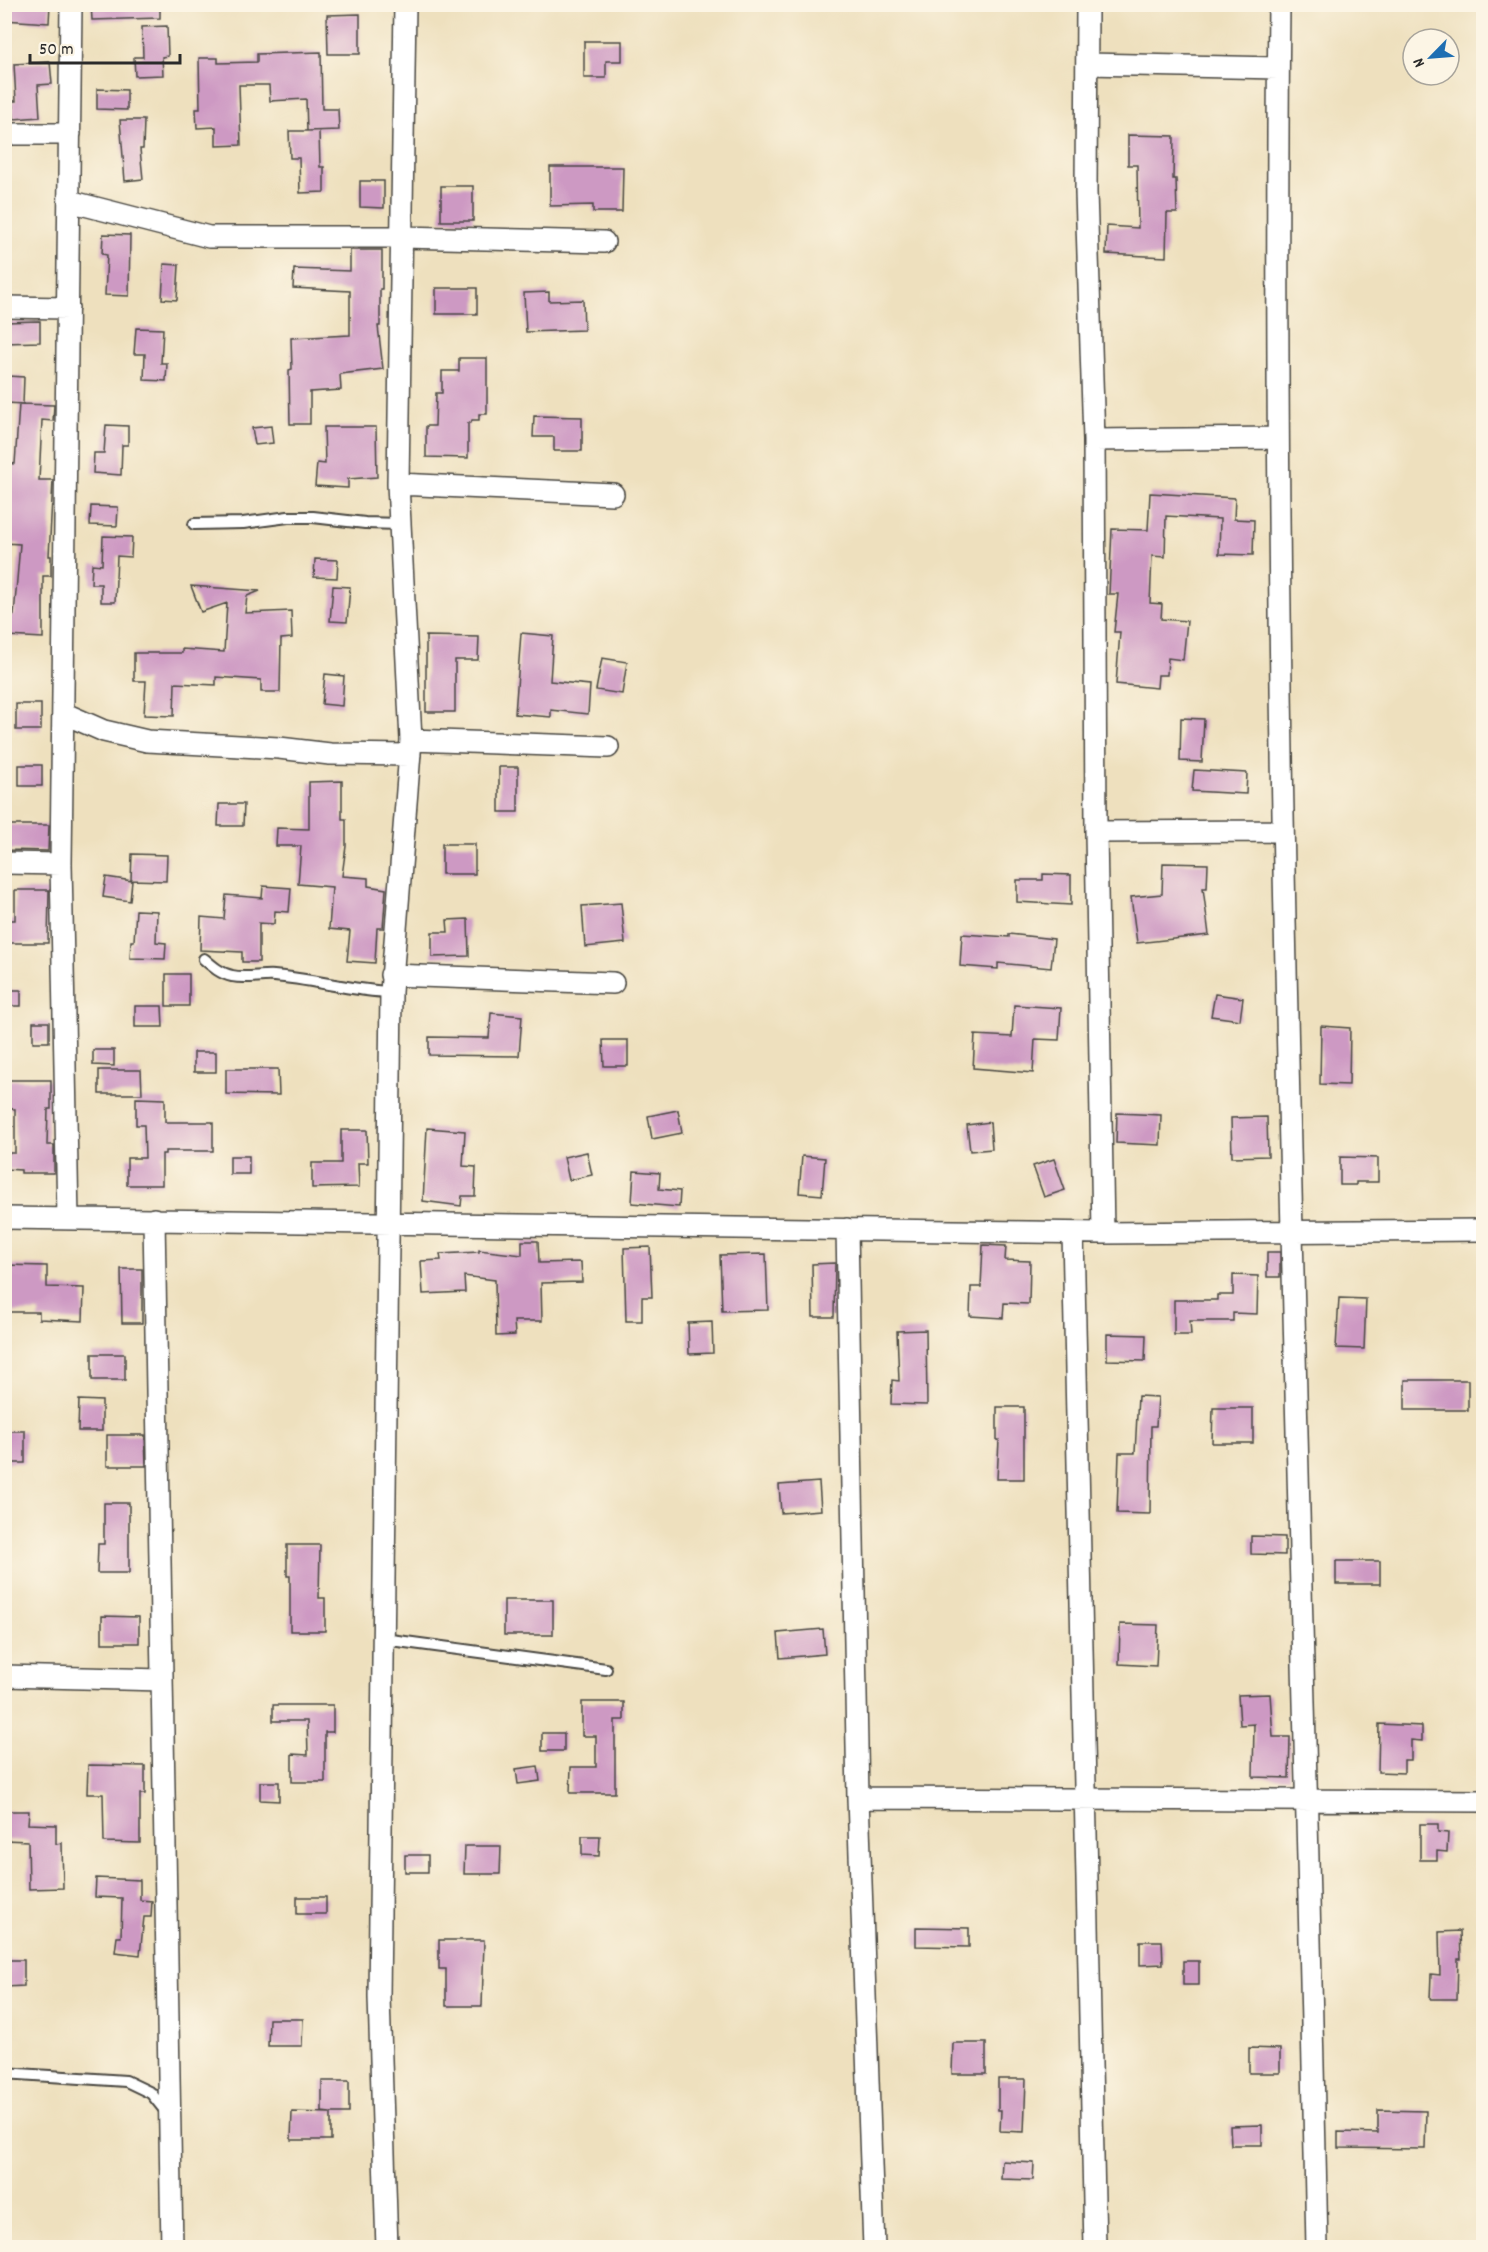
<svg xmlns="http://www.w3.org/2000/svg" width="1488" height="2252" viewBox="0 0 1488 2252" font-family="Dekko,sans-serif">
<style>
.building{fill:#cd99c3}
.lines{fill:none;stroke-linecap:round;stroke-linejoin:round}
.lane-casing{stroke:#484641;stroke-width:14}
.street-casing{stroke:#484641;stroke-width:24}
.lane{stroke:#fff;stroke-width:10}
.street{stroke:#fff;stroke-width:21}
</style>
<rect width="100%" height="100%" fill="#fcf5e5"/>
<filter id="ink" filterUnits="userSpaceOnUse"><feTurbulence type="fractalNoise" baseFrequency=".0167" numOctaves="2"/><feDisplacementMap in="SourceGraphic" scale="12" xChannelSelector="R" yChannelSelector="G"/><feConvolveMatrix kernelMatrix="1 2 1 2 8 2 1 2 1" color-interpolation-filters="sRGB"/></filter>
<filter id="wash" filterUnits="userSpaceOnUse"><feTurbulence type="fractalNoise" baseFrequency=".008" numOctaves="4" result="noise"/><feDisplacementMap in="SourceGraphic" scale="24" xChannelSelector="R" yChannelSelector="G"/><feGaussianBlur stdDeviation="1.35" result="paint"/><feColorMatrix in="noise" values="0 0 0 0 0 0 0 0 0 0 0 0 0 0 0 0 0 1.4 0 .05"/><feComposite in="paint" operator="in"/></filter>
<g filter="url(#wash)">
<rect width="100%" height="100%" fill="#eee0be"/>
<g id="blocks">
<path class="building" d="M4 4H50L49 23 4 20Z
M91 4H160V18L92 20Z
M360 14V54H328L327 15Z
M167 26 168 56 162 57 163 75 135 76 134 57H143L142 27Z
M584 41H622V61H606V78H584Z
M321 52 322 109H338L339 130 307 131 306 99 270 101 269 85H239L241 145 216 146V127L197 128 196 109H200L199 58H218V63L257 62V54Z
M50 62 52 84 38 85 40 117 14 119 12 101H16L14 64Z
M97 89 127 90V110L97 109Z
M120 120H144L143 149H140L143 179 125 181Z
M289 131H319L320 167H324V192L300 193 299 158H290Z
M1128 135 1174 136 1173 179H1176L1177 213H1167L1166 257 1106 254 1107 226 1138 228 1137 165H1128Z
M550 167H623L622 212H593V205L550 206Z
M360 181H384V208L360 207Z
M441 186H473V221H441Z
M103 234 130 235 129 296 105 295 107 255 102 254Z
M350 250H382V289H380V326H378L383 369 340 374 341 390 310 392V424H290L289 370 292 369 291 338 350 335V291L293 288 294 269 350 271Z
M164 264 179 265 177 300 162 299Z
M436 288H477V314H436Z
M549 292V301L583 300 584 330 526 332 524 293Z
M40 321V342L4 343V322Z
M136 328 163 329 161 363H167L166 381 144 380 145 354H134Z
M459 358H487V414H479V420H472L471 423H468V458L426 457V426H435L436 393H442V371H459Z
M8 376 24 377 23 404 7 403Z
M19 404 54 405 53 421 42 420 39 480H53L49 556H51V576H43V638L8 636 9 615H14L20 544 5 543 7 495 4 494V463L15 464Z
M534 416 582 417V451H554V437H533Z
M106 425 128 426V445H122L121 475 93 473 94 453H104Z
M271 426 273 443 255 445 252 428Z
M324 427H376L377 477 348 479V488L315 486 317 463 325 464Z
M1150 493 1235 498 1234 519 1254 520 1253 555 1219 554 1220 519 1166 516 1165 557 1152 556 1150 603 1162 604 1161 619 1187 621 1183 660 1168 658 1167 675H1158L1157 688 1116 684 1120 632H1114L1118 594H1109L1112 529 1148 530Z
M91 506 118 507 117 526 90 525Z
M103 536 132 537 131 557 117 556 115 602H101V584H91L92 564 102 565Z
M315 559 338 560 337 578 314 577Z
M191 586 260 591 247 596 245 613 291 611 292 638 281 639 280 692H261V680L216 677V685L175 683 174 716 144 715 146 681H134V653H182V649L224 652 227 603 201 612Z
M333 586 350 587 347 622 330 621Z
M521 633 553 636 550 681 590 685 588 714 551 710V717L515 714Z
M426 636 479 637 478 660H455V712H426Z
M602 658 627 662 622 694 596 690Z
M325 674 344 676 342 706 322 704Z
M16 704H41V730H16Z
M1181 718 1204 719 1202 762 1180 761Z
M19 765H42V786H19Z
M499 767H518V812H499Z
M1194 770 1247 773 1246 794 1192 791Z
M342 781V819H346V846L342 876 368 878V886L386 889 383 928H377L375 963 347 961 350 931 329 929 332 887 298 884 301 846H276L277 828 309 829V782Z
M219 804H244L243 826H218Z
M8 825H49L48 851 8 850Z
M442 844H475V874H442Z
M132 854 167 855 166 881 131 880Z
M1163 863 1208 864 1207 888H1203L1209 935 1137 943 1131 897 1162 894Z
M1043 874 1071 875V905L1017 902V880H1043Z
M106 877 132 881 130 901 103 897Z
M263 886 291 888 289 912 275 911 274 924 259 923V962H242V952L200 950 201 917 224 919 226 895 262 898Z
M15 890H49L48 943H7V920H15Z
M621 903 625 943 585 947 582 906Z
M136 910 157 911 156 942 166 943 165 959 130 958 131 941H134Z
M468 919 469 956 432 957V932H448L447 920Z
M962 934 1009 937V934L1054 939 1051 968 998 963V969L960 966Z
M166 974H189V1006H166Z
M4 990H21V1006H4Z
M1215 994 1243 998 1240 1020 1211 1016Z
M1014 1005 1061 1008 1059 1040 1035 1039 1033 1073 973 1068 975 1035 1012 1037Z
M135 1006H162L163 1027H135Z
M491 1013 522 1016 519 1056 429 1055V1037L489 1038Z
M33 1022H49V1042H33Z
M1321 1026 1350 1028 1349 1085 1320 1084Z
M603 1040H628V1066H604Z
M93 1050H114V1066L93 1065Z
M194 1052H216V1072H194Z
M226 1069H278L279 1095 226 1094Z
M99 1070H141L142 1094H99Z
M4 1080H51V1109H48L47 1145H54V1173H21V1170L4 1169V1153H15V1109L4 1108Z
M136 1098 165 1099V1122H213V1151H165V1154H162V1185H127V1158H145L144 1125H136Z
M678 1110 682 1133 652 1139 648 1116Z
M1117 1113 1161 1115 1160 1145 1116 1143Z
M1267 1117 1268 1156 1232 1157 1231 1118Z
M990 1122 992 1149 970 1151 967 1125Z
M427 1128 465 1131 463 1166 476 1167 475 1196H462L461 1206 423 1201Z
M341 1130H367L368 1163H358L359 1187 312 1188V1163H341Z
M587 1152 592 1175 569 1180 564 1157Z
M230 1156H249V1174H230Z
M802 1156 825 1158 822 1195 799 1193Z
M1340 1157 1378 1158V1182H1356V1185H1340Z
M1054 1159 1065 1190 1044 1197 1033 1166Z
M634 1171 660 1173 659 1189 680 1191 679 1207 632 1203Z
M522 1241H538L539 1263 581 1262 582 1282 541 1283 542 1321H514L515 1335 496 1336 495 1280 464 1276 465 1292 423 1294 421 1261 441 1260 440 1254 479 1252V1250L522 1255Z
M983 1245 1006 1246 1005 1260 1030 1261 1029 1304 1004 1303 1003 1318 970 1316 971 1287H981Z
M650 1247 652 1297H642V1321H626L624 1248Z
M1267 1252H1280V1277H1267Z
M766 1254 768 1310 722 1311 720 1255Z
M835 1263 834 1317H813L812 1264Z
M4 1265 47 1266V1287L84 1288 83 1321 39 1319V1312H4Z
M121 1269H142V1323H122Z
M1233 1275 1258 1276 1257 1314 1233 1313V1321H1190L1191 1335H1174V1300H1217V1295H1233Z
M1339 1298 1366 1299 1364 1349 1336 1348Z
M712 1322 713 1353 689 1354 688 1323Z
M926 1330 927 1405 891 1404 892 1380 899 1381 897 1331Z
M1107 1334 1146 1335 1145 1361 1107 1360Z
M92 1354H125V1380H92Z
M1405 1380H1468V1410H1405Z
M1138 1396 1158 1397 1156 1426H1151L1150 1514 1117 1513 1119 1453H1135Z
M79 1400 102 1401V1431H78Z
M997 1407H1024V1479H997L999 1440H997Z
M1213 1408H1253V1443H1212Z
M4 1431H25V1463H4Z
M107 1435H145L146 1466H107Z
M819 1482 821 1510 781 1513 779 1485Z
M104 1503H129V1573H97L98 1544H104Z
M1251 1536 1285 1537V1555L1251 1554Z
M287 1545H320L319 1598H325V1631H290V1576H287Z
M1336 1561H1380V1584H1336Z
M504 1600H553V1635H504Z
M102 1616 139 1617V1643H102Z
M1120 1624 1158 1625 1156 1666 1119 1664Z
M823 1629 825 1654 780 1658 778 1633Z
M1270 1694 1273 1737H1290L1289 1778 1253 1777 1254 1724 1240 1725 1238 1695Z
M582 1702H624V1720H615V1793H570L571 1767H596V1736H582Z
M273 1705H333V1732H325V1782H292V1754L308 1755 307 1721H273Z
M1379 1724 1422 1726V1741L1411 1740V1760H1404V1773L1378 1772Z
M542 1733H564V1751H542Z
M88 1765 145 1766V1794H140V1843L104 1842 103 1794H87Z
M538 1766 540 1781 518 1784 516 1769Z
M260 1782H279V1801L260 1800Z
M4 1811H29L28 1824 56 1825V1844L62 1843 63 1888 29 1889 28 1841 4 1840Z
M1420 1824H1438V1832L1448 1833 1447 1852 1437 1851V1860H1420Z
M582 1836H600L599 1856 582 1855Z
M465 1846H501L500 1874H464Z
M405 1855H428V1872H405Z
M96 1878 140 1880V1900L152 1901 151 1917H144L140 1955 115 1952 117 1937H121L122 1898 95 1897Z
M297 1897H326V1914H297Z
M916 1927 969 1928V1947L916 1946Z
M1460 1931 1461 1959H1458L1457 1999H1430L1431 1974 1440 1975 1439 1932Z
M439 1940H484L482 2006H446V1969H439Z
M1140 1941H1162L1163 1964 1140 1965Z
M4 1960H24V1986L4 1987Z
M1183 1961H1199V1985H1183Z
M269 2019H303L302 2046H268Z
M953 2043H986V2074H952Z
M1249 2048 1280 2049V2073H1249Z
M998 2079H1026L1024 2132 1000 2131 1001 2110H998Z
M322 2081H349V2113H331V2140H291L292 2112 330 2113 322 2112Z
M1378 2110 1426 2111 1425 2149 1338 2148V2132L1378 2133Z
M1262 2125V2145H1231L1230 2126Z
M1002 2161 1034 2163 1033 2180 1001 2179Z"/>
</g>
</g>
<g filter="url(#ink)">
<use href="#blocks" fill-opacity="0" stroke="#484641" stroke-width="1.5"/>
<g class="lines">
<g class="lane-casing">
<path id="lane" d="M194 524 243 523 288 517H313L365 523 400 524
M204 959C212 966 221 974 232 976 246 979 261 975 274 976 314 979 351 991 391 992
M383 1639 606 1669
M4 2073 126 2081 151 2093 167 2113"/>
</g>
<g class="street-casing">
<path id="street" d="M1087 4 1086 192 1094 440 1096 832 1103 1233
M1279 4C1271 752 1302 1500 1317 2248
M1087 64 1278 68
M4 134H70
M69 201 209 237H402L604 242
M4 307 68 308
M1094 440 1277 438
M398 484 613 494
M63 713 104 731 147 741 279 748 330 754 410 755
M411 740 608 747
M1096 832 1282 831
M4 863 61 864
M391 975 613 983
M4 1218 1103 1233 1484 1230
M68 1219 61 864 71 4
M154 1219 172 2248
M847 1229 858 1798 874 2248
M1073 1233 1095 2248
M4 1676 162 1680
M858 1798 1484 1801
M387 2248 379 1997 391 992 411 740 398 484 405 4"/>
</g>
<use href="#lane" class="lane"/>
<use href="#street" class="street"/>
</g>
</g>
<rect width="1488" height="2252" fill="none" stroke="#fcf5e5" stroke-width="24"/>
<g transform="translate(1431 57) rotate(245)"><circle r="28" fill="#fcf5e5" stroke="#a8a49b" stroke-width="1.5"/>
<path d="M0-4.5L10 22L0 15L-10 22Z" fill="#1f6fb2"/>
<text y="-9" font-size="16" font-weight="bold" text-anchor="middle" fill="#2b2b2b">N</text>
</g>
<path d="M30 54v9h150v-9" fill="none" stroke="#2b2b2b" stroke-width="3"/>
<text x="39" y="54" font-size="18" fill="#2b2b2b" stroke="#fcf5e5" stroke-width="4.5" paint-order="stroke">50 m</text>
</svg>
